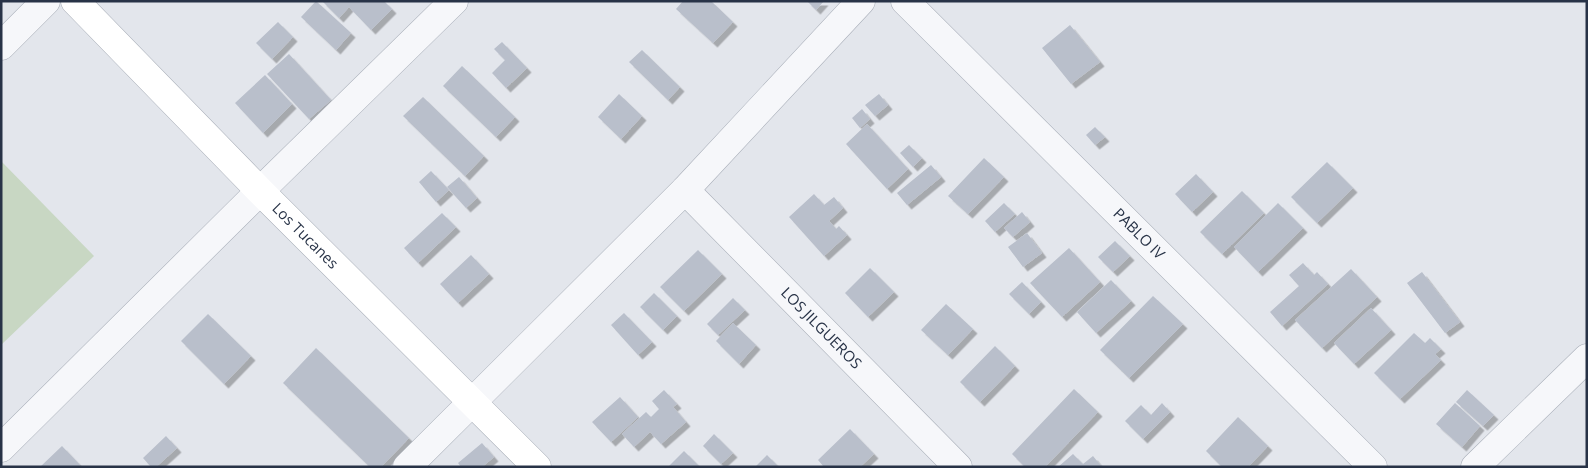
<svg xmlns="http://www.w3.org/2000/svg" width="1588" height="468" viewBox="0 0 1588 468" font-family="'Open Sans',sans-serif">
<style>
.green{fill:#c8d7c3}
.building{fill:#b9bfcb;filter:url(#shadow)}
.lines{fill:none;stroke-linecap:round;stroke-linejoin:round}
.street-casing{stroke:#a7adb7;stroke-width:29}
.secondary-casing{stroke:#a7adb7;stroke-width:29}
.street{stroke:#f6f7fa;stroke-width:28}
.secondary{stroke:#fff;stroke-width:28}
.labels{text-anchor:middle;stroke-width:4;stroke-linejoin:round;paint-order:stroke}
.street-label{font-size:15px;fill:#283347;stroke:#f3f5f9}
</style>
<defs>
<filter id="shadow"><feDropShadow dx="4.5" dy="4.5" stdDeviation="0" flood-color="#0004"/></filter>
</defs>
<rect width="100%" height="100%" fill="#e3e6ec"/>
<path class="green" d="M1 161 94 256 1 345Z"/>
<path class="building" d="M316 1 351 33 336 50 301 17Z
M322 1H384L392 9 371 30 349 7 339 18Z
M683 1H711L733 22 713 43 676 9Z
M807 1H824L816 10Z
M278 22 293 37 272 59 256 43Z
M1070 25 1100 62 1071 84 1042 48Z
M502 42 527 68 506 88 492 73 505 60 494 49Z
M642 50 680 87 668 100 629 62Z
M289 54 331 100 309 119 267 74Z
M462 66 515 117 496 137 443 86Z
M265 75 292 104 263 133 235 103Z
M619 94 642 116 621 139 598 117Z
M879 94 888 105 875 116 865 105Z
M423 97 484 156 465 176 403 116Z
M862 109 870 119 860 128 852 118Z
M867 124 908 169 887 189 846 144Z
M1095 127 1105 137 1095 145 1086 135Z
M909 145 922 158 913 167 900 153Z
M984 158 1004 177 968 214 948 196Z
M1327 162 1353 188 1317 223 1291 197Z
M931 165 941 177 907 205 897 193Z
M431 171 449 190 436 202 419 182Z
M1196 174 1213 192 1192 212 1175 194Z
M459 177 477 198 466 208 447 187Z
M1242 191 1264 213 1222 254 1200 232Z
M814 194 824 205 834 197 843 208 829 221 836 229 839 226 847 235 824 256 789 217Z
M1004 203 1015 214 995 232 985 221Z
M1278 203 1303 228 1258 272 1234 247Z
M1022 212 1030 222 1013 237 1004 228Z
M442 213 456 227 418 263 404 248Z
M1027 233 1042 253 1023 267 1008 247Z
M1115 241 1130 256 1113 272 1098 257Z
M1069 248 1100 282 1062 317 1030 283Z
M698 250 722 274 684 311 660 287Z
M471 255 489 274 458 303 440 284Z
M1303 263 1314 275 1317 272 1328 284 1282 326 1270 312 1299 286 1289 275Z
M870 268 894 292 868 317 845 293Z
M1351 269 1377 297 1322 348 1295 320Z
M1422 272 1460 322 1445 333 1407 283Z
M1111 280 1131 301 1096 333 1077 312Z
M1022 282 1041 302 1029 314 1009 294Z
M654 293 677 316 663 330 640 307Z
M1153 296 1183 324 1129 378 1100 350Z
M733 298 745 310 718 335 707 324Z
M946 304 973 329 948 355 921 330Z
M1371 308 1391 330 1354 364 1334 343Z
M624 313 652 342 638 355 611 325Z
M208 314 251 356 224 384 181 341Z
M733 323 756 345 739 364 716 341Z
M1414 333 1425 343 1430 338 1441 349 1435 354 1441 360 1400 399 1374 373Z
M995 346 1015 366 980 402 960 382Z
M316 348 409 438 381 467H370L283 383Z
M1074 389 1098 412 1045 467H1025L1012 454Z
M664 390 677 404 673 407 686 422 661 444 650 432 634 447 622 434 646 412 651 417 659 409 652 401Z
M1467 390 1494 415 1483 426 1456 402Z
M620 397 638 417 611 442 592 422Z
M1162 403 1170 412 1143 439 1125 421 1141 405 1151 415Z
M1455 403 1480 426 1462 447 1436 424Z
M1238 417 1268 446 1248 467H1222L1206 451Z
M850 429 874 454 860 467H824L818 460Z
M714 434 733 453 721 464 703 446Z
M166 436 177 448 156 467H151L143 458Z
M482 443 494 457 482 467H461L458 463Z
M62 446 80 465 78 467H40Z
M684 451 700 467H668Z
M1073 454 1083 464 1093 456 1102 467H1058Z
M767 455 779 467H755Z"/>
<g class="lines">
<g class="street-casing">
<g id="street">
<path id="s1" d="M905 1 1373 467"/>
<path d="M1 46 46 1"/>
<path id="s2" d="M685 190 958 467"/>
<path d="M1 448 260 191 454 1"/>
<path d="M407 467 685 190 861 1"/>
<path d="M1475 467 1587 358"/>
</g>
</g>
<g class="secondary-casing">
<g id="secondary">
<path id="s3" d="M75 1 260 191 537 467"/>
</g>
</g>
<use href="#street" class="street"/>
<use href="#secondary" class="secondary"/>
</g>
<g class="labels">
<g class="street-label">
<text dy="5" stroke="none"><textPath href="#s1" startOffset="330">PABLO IV</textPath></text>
<text dy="5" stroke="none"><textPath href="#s3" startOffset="329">Los Tucanes</textPath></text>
<text dy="5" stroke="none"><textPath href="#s2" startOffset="194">LOS JILGUEROS</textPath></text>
</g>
</g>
<rect width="1588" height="468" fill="none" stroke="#283347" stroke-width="5"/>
</svg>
